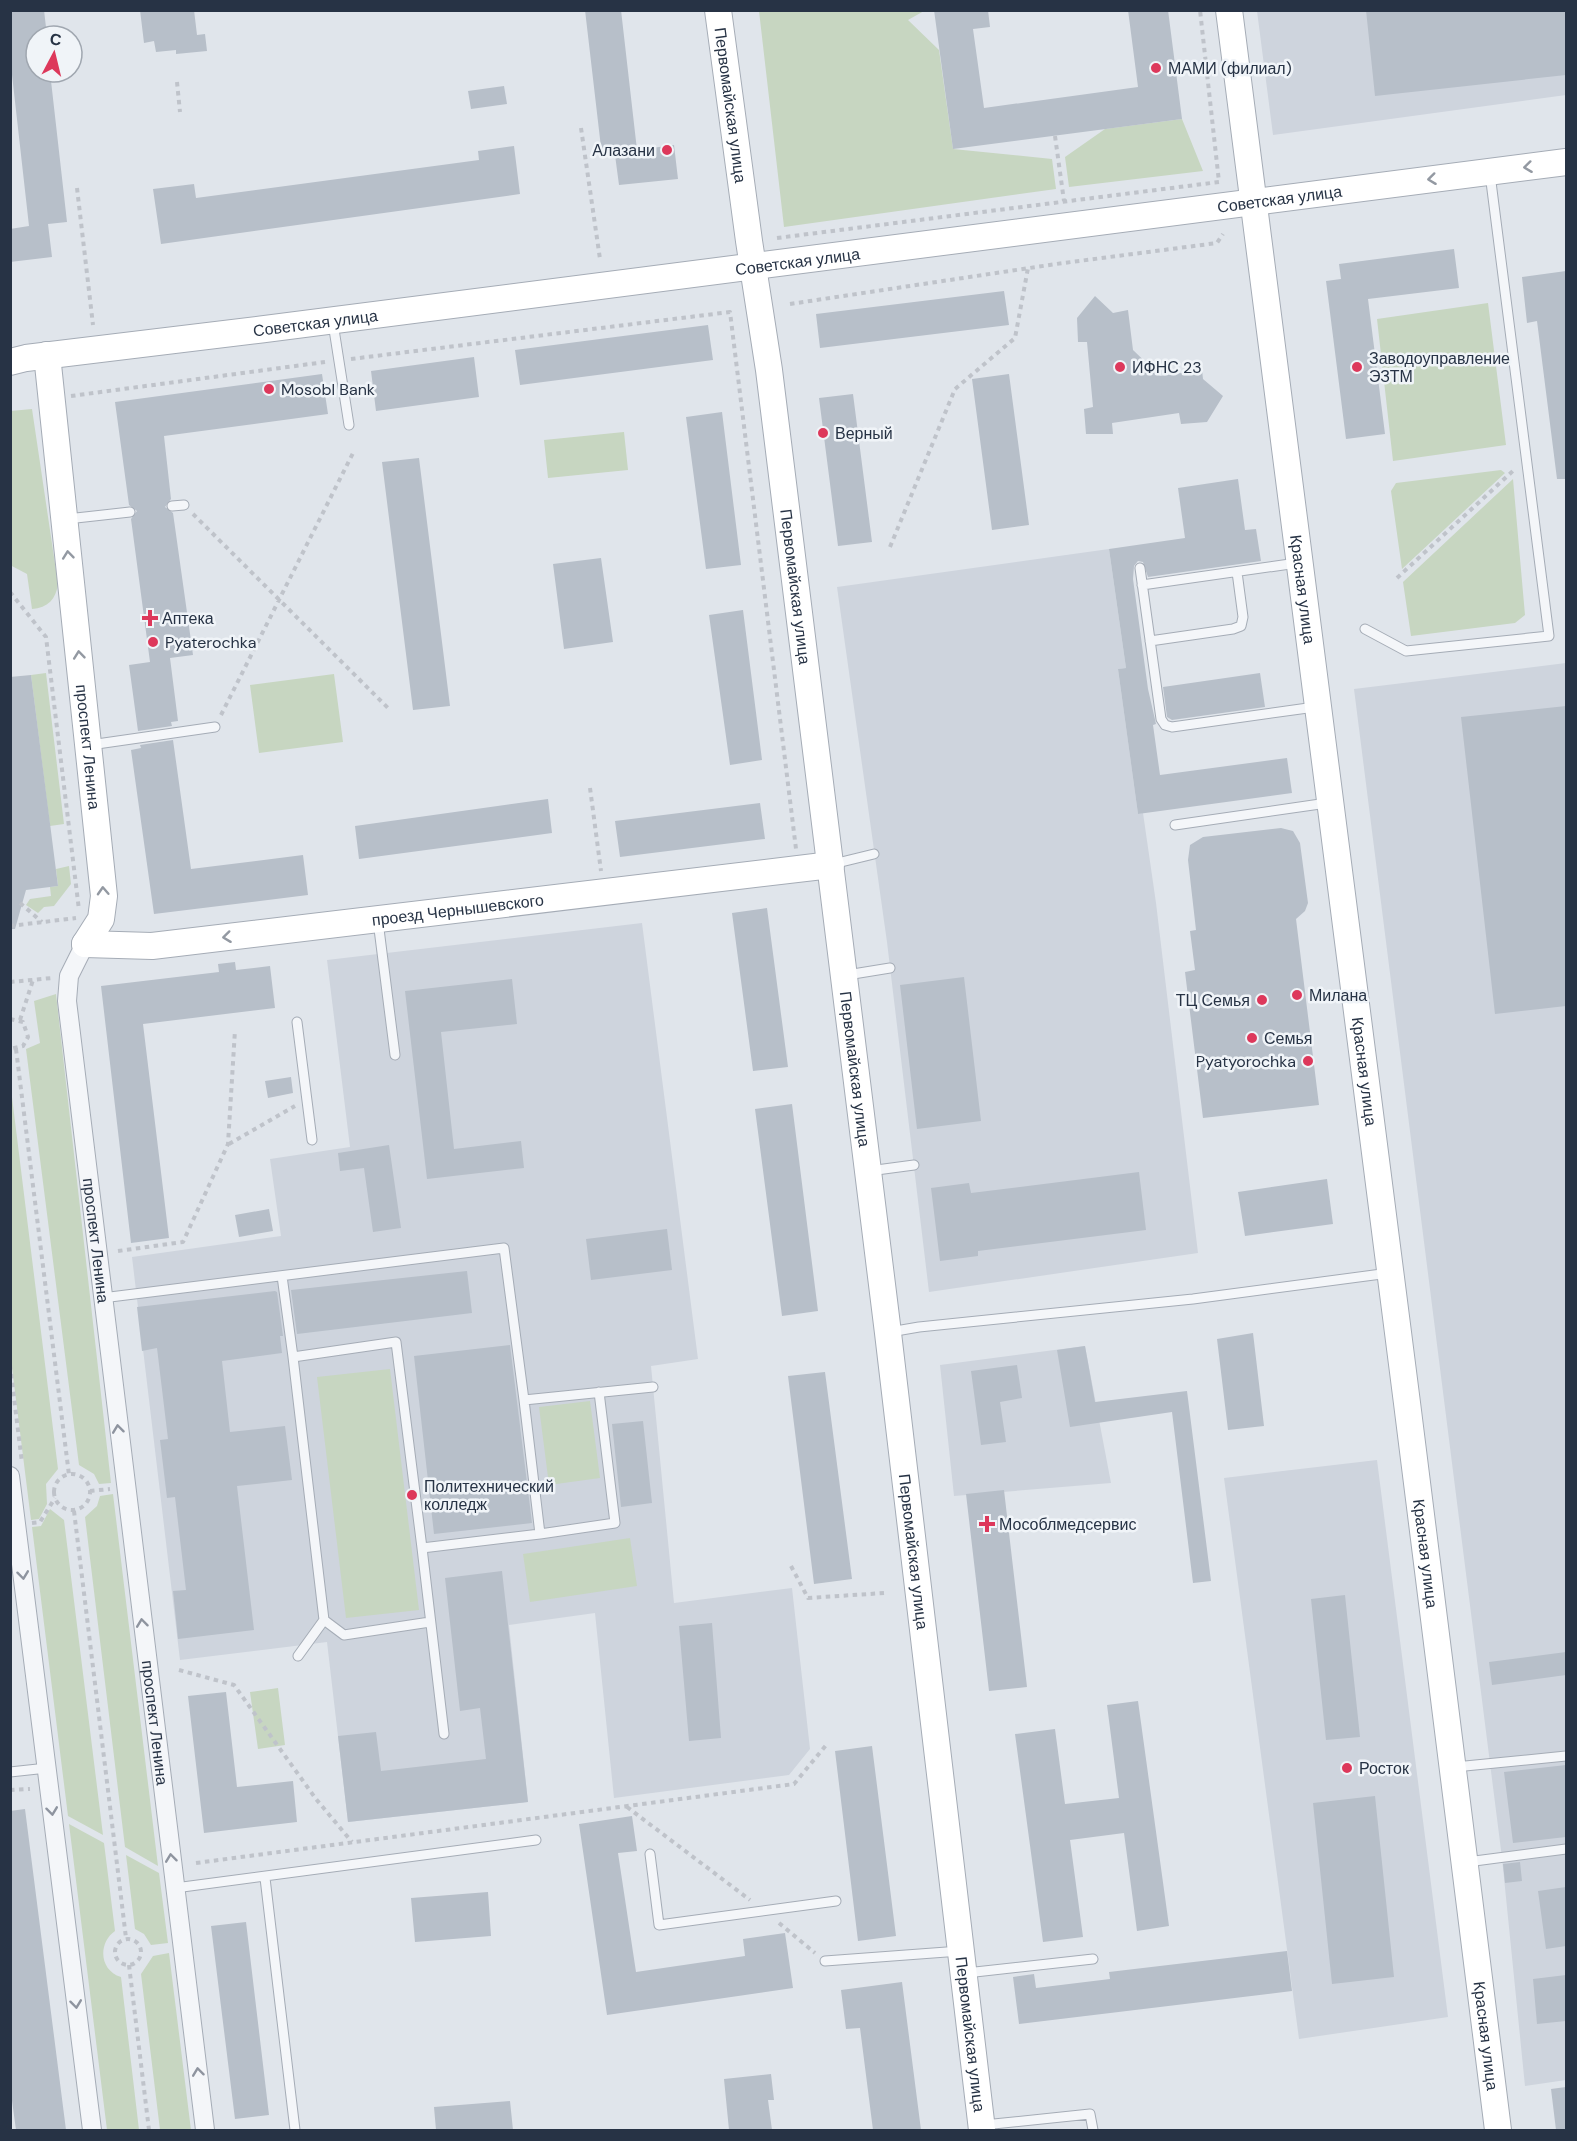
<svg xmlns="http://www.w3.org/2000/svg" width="1577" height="2141" viewBox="0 0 1577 2141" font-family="'DM Sans',sans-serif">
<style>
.built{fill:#ced4dd}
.green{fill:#c7d6c1}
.building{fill:#b7bfc9}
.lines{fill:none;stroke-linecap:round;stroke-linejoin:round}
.lane-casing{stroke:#a5acb6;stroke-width:11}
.street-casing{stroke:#a5acb6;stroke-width:20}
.secondary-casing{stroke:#a5acb6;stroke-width:28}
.path{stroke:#bfc3ca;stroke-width:4;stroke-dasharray:4.5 4.5;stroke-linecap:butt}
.lane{stroke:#f4f6f9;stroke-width:9}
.street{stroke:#f4f6f9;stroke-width:18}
.secondary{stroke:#fff;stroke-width:26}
.oneway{stroke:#9399a2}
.oneway2{stroke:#8e949f}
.poi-dot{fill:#dd385b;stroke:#f0f4f8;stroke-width:2}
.labels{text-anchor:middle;stroke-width:5;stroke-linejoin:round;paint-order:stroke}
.poi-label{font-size:16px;fill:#273345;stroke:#f0f4f8;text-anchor:start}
.street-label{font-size:16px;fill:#273345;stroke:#f0f4f8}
</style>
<rect width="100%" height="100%" fill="#e0e5eb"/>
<path class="built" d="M1257 11H1566V95L1273 135Z
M1109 549 1126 668 1118 669 1138 814 1143 813 1156 903 1198 1253 929 1292 887 942 837 587Z
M1566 663V2080L1525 2086 1502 1858 1354 689Z
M642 923 698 1359 651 1366 674 1603 792 1588 810 1749 789 1775 614 1798 595 1613 509 1625 528 1802 348 1822 327 1642 180 1660 132 1257 281 1236 270 1159 350 1147 327 960Z
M1085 1346 1111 1483 954 1496 940 1365Z
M1377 1460 1448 2017 1299 2039 1224 1478Z"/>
<path class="green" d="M759 11H924L908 20 939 50 953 149 1052 159 1056 189 784 227Z
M1182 119 1203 171 1069 187 1065 157 1105 129Z
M1488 303 1506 445 1393 461 1377 319Z
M32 409 58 584C56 599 48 608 32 609L27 574 10 565 11 411Z
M624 432 628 470 548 478 544 440Z
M1501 470 1505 473 1402 569 1391 491 1396 483Z
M1513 479 1525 615 1515 623 1411 636 1403 582Z
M46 673 64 824 50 826 31 675Z
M334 674 343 742 259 753 250 685Z
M69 866 71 884 54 906 44 907 38 913 26 905 30 899 51 896 50 887 58 886 56 869Z
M56 994 111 1483 99 1484 94 1474 79 1465 26 1049 40 1043 34 1001Z
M10 1081 58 1469 46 1484 47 1504 39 1519 31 1520 10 1352Z
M390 1369 419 1610 346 1618 317 1377Z
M590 1401 600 1478 549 1485 539 1407Z
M113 1494 158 1866 125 1847 85 1517 97 1506 100 1496Z
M50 1509 64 1520 103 1835 68 1816 32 1527 41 1526Z
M630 1538 637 1586 530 1602 523 1554Z
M278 1688 285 1745 258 1749 250 1692Z
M69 1824 104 1843 115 1931C98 1943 99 1970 121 1977L139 2130H107Z
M126 1855 159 1873 168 1943 151 1945 144 1934 135 1929Z
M169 1953 191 2130H160L141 1974 153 1956Z"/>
<path class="building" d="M10 10H44L47 36H36V72H50L67 222 48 224 52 257 10 262V229L29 226 10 57Z
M140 10H194L197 35 205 34 207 51 176 54V50L156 52 154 41 144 43Z
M585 10H621L637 150 674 145 678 179 619 185 615 155 602 156Z
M934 10H988L990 27 973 29 984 108 1138 87 1128 10H1168L1182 119 953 149Z
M1366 10H1566V75L1375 96Z
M504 86 507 104 471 109 468 91Z
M514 146 520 194 161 244 153 189 194 184 196 198 479 160 478 151Z
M1454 249 1459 288 1368 299 1385 434 1346 439 1326 281 1341 279 1339 264Z
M1566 271V479H1557L1537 321 1527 323 1522 277Z
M1004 291 1009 325 820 348 816 314Z
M1095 296 1113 313 1128 310 1133 350 1160 376 1202 370 1203 379 1223 396 1207 422 1181 424 1179 413 1112 423 1113 434H1086L1084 409 1093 407 1087 342H1078L1077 318Z
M708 325 713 360 520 385 515 350Z
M474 357 479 397 376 411 371 371Z
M322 374 328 414 164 436 171 499 165 507 173 513 193 655 170 658 178 721 171 722 172 726 138 731 129 665 150 662 131 519 137 511 129 505 115 402Z
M1009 374 1029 525 992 530 972 379Z
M853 394 872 542 838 546 819 398Z
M722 412 741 565 706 569 686 417Z
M419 458 450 706 413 710 382 462Z
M1238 479 1245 530 1256 529 1261 561 1148 577 1143 562 1138 561 1134 566 1133 579 1148 689 1156 724 1153 725 1160 775 1287 758 1292 793 1138 814 1118 669 1126 668 1109 549 1185 538 1178 488Z
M601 558 613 642 564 649 553 564Z
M743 610 762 760 730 765 709 615Z
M1260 673 1265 707 1172 720 1167 717 1163 687Z
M31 675 58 886 26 890 15 929H10V677Z
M1566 706V1006L1495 1014 1461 717Z
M173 740 191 869 303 855 308 895 154 914 131 750 141 748 140 745Z
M548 799 552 833 359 859 355 826Z
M760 803 765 839 620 857 615 821Z
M1281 828 1293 831 1300 843 1308 903 1305 911 1296 919 1319 1105 1203 1118 1185 972 1195 970 1190 931 1196 930 1188 860 1190 845 1203 837Z
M767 908 788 1067 753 1071 732 913Z
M235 962 236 970 270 966 275 1008 143 1024 169 1238 131 1243 101 986 219 972 218 964Z
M964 977 981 1121 917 1129 900 985Z
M512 979 517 1024 441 1032 454 1149 521 1141 524 1168 427 1179 405 991Z
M291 1077 293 1093 268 1098 265 1081Z
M792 1104 818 1311 782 1316 755 1109Z
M389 1145 401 1228 373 1232 364 1168 340 1171 338 1153Z
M1139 1172 1146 1230 978 1251V1256L940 1261 931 1188 969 1183 971 1193Z
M1327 1179 1333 1224 1245 1236 1238 1192Z
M269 1209 273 1231 239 1237 235 1215Z
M667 1229 672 1270 591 1280 586 1239Z
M467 1271 472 1313 297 1334 291 1290Z
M275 1291 277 1292 283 1336H280L282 1353 222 1361 230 1432 285 1426 292 1480 237 1486 254 1630 178 1639 173 1591 186 1590 175 1497 167 1498 160 1440 168 1439 157 1348 142 1351 137 1307Z
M1253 1333 1264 1426 1228 1430 1217 1339Z
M510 1345 532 1523 434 1534 414 1356Z
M1085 1346 1095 1402 1187 1391 1211 1581 1193 1583 1172 1412 1070 1427 1057 1350Z
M1017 1365 1022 1398 1000 1402 1006 1442 981 1445 971 1371Z
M825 1372 852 1579 814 1584 788 1376Z
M643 1421 652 1503 621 1507 612 1424Z
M1004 1490 1027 1687 989 1691 966 1494Z
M502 1571 528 1802 348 1822 338 1736 376 1732 381 1771 486 1759 480 1708 460 1711 445 1578Z
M1345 1595 1360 1737 1326 1740 1311 1599Z
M712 1623 721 1738 689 1741 679 1626Z
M1566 1652V1675L1492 1685 1489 1662Z
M226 1692 237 1787 293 1781 297 1822 204 1833 188 1696Z
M1138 1701 1169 1926 1137 1931 1124 1833 1070 1840 1083 1937 1043 1942 1015 1734 1055 1729 1065 1804 1119 1798 1107 1705Z
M872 1746 896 1936 858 1941 835 1751Z
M1566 1765V1837L1513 1843 1504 1772Z
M1375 1796 1394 1977 1332 1984 1313 1803Z
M25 1809 66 2130H16L10 2086V1811Z
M632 1816 637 1851 618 1853 636 1972 745 1956 743 1939 785 1933 793 1988 607 2015 579 1824Z
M1520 1862 1522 1881 1505 1883 1503 1864Z
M1566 1887V1946L1546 1949 1538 1891Z
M488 1892 491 1936 415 1942 411 1898Z
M246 1922 269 2115 235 2119 211 1926Z
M1287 1951 1292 1991 1019 2024 1013 1977 1034 1974 1036 1988 1110 1979 1109 1972Z
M1566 1975V2021L1537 2024 1533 1979Z
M902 1982 921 2130H873L860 2028 846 2029 841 1990Z
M771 2074 774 2100H768L772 2130H729L724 2079Z
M1566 2087V2130H1556L1551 2089Z
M510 2101 513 2130H436L434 2107Z"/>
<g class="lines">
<g class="lane-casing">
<path id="lane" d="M333 323 349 425
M172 506 184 505
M67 519 130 512
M1140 568 1161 719 1165 725 1172 727 1315 707
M1142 585 1297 563
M1365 629 1406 651 1549 636 1490 174
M1150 641 1233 629 1241 626 1243 617 1237 572
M90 745 215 727
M1175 825 1327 803
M833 864 874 854
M378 921 395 1055
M847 975 890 968
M297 1022 312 1140
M869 1171 914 1165
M282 1276 293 1357 396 1342 422 1548 540 1534 524 1400
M102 1298 504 1248 524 1400 653 1387
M890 1332 919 1327 1193 1299 1389 1273
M293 1357 324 1620 298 1656
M540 1534 615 1523 599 1392
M422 1548 444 1734
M324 1620 344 1635 430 1622
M1455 1767 1566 1756
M10 1772 47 1768
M650 1854 659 1925 836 1901
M1467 1862 1566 1849
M265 1878 295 2130
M175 1888 536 1840
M825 1961 960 1951
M966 1973 1093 1959
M984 2125 1090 2114 1093 2130"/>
</g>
<g class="street-casing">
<g id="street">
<path id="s1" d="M85 944 69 976 67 1001 205 2130"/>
<path d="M10 1476 92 2130"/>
</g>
</g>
<g class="secondary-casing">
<g id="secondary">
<path id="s2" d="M718 10 749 241 769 370 888 1333 982 2130"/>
<path id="s3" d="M1229 10 1407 1403 1498 2130"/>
<path id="s4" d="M47 355 104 896 101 919 85 944"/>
<path id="s5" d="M10 362 26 358C540 297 1053 227 1566 162"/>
<path id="s6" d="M85 944 152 946 831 865"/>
</g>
</g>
<path class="path" d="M177 82 180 112
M581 128 600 259
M1055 136 1064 201
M77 188 93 325
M777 238 1219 182 1200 10
M790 304 1056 264 1217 243 1223 234
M351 359 730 312 796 849
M71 396 325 362
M193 514 388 708
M890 547 955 389 1015 338 1028 268
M1397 578 1515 469
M10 592 46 637 79 910
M221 715 353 453
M590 788 601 871
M20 903 42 922
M10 926 76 918
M10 982 52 978
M10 1019 23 1022 28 1037 23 1046 10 1049
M20 1020 33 980
M16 1049 69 1475
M229 1144 295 1106
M118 1251 183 1242 228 1144 235 1030
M10 1365 22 1463
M54 1492a18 18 0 1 1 36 0a18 18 0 1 1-36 0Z
M90 1491 110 1489
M74 1511 126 1938
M32 1523 40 1522 55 1498
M791 1566 808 1598 884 1593
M179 1670 234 1685 316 1799 352 1842
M10 1790 30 1789
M627 1807 750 1900
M196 1863 794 1784 827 1744
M779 1923 815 1953
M115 1952a13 13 0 1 1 26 0a13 13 0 1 1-26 0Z
M129 1965 149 2130"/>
<use href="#lane" class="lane"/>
<use href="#street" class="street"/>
<use href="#secondary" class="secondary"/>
</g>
<defs><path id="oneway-chevron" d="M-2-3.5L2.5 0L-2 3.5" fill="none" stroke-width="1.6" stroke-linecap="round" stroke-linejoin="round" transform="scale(1.5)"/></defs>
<g class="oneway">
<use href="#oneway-chevron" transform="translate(1528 167) rotate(173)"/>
<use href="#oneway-chevron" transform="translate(1432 179) rotate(173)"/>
<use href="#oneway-chevron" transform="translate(68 555) rotate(-96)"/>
<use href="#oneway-chevron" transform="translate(79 655) rotate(-96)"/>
<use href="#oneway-chevron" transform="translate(103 891) rotate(-93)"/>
<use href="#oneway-chevron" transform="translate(227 937) rotate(173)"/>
</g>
<g class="oneway2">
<use href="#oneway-chevron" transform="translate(118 1429) rotate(-97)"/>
<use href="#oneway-chevron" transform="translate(23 1575) rotate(83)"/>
<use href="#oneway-chevron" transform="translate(142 1623) rotate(-97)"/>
<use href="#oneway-chevron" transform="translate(52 1811) rotate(83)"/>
<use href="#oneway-chevron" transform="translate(171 1858) rotate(-97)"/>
<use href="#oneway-chevron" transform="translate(76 2004) rotate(83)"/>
<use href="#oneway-chevron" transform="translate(198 2072) rotate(-97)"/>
</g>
<g class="poi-dot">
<circle cx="1156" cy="68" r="6"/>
<circle cx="667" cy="150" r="6"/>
<circle cx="1120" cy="367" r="6"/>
<circle cx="1357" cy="367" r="6"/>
<circle cx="269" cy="389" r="6"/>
<circle cx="823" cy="433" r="6"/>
<path d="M147 609h6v6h6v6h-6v6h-6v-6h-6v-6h6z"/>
<circle cx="153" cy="642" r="6"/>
<circle cx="1297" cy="995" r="6"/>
<circle cx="1262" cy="1000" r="6"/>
<circle cx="1252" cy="1038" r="6"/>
<circle cx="1308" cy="1061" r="6"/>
<circle cx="412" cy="1495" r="6"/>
<path d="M984 1515h6v6h6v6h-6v6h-6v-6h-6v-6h6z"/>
<circle cx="1347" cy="1768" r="6"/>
</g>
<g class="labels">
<g class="poi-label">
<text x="1168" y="74">МАМИ (филиал)</text>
<text x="655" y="156" text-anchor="end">Алазани</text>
<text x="1369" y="364">Заводоуправление<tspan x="1369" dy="18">ЭЗТМ</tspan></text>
<text x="1132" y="373">ИФНС 23</text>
<text x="281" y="395">Mosobl Bank</text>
<text x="835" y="439">Верный</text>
<text x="162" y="624">Аптека</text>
<text x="165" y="648">Pyaterochka</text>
<text x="1309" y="1001">Милана</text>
<text x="1250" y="1006" text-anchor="end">ТЦ Семья</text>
<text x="1264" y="1044">Семья</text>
<text x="1296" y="1067" text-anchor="end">Pyatyorochka</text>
<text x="424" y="1492">Политехнический<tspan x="424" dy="18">колледж</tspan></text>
<text x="999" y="1530">Мособлмедсервис</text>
<text x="1359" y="1774">Росток</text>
</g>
<g class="street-label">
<text dy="6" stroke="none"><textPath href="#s2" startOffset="96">Первомайская улица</textPath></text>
<text dy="6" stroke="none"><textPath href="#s5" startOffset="1280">Советская улица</textPath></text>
<text dy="6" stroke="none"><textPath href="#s5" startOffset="794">Советская улица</textPath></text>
<text dy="6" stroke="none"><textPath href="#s5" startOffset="308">Советская улица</textPath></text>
<text dy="6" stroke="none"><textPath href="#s2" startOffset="582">Первомайская улица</textPath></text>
<text dy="6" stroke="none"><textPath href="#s3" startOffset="584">Красная улица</textPath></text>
<text dy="6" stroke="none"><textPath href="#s4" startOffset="394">проспект Ленина</textPath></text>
<text dy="6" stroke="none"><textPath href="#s6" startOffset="375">проезд Чернышевского</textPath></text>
<text dy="6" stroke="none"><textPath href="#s2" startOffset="1068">Первомайская улица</textPath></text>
<text dy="6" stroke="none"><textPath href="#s3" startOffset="1070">Красная улица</textPath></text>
<text dy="6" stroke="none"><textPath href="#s1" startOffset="302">проспект Ленина</textPath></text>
<text dy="6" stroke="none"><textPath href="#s2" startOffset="1554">Первомайская улица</textPath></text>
<text dy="6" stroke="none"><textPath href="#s3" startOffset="1556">Красная улица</textPath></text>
<text dy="6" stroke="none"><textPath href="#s1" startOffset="788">проспект Ленина</textPath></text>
<text dy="6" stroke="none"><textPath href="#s2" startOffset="2040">Первомайская улица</textPath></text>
<text dy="6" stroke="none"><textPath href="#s3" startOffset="2042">Красная улица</textPath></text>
</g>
</g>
<rect width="1577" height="2141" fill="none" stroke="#273345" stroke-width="24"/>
<g transform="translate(54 54) rotate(7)"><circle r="28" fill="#f0f4f8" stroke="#a0a7b0" stroke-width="1.5"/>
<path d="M0-4.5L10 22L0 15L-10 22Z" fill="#dd385b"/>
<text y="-9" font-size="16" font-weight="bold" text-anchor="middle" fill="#273345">С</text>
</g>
</svg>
